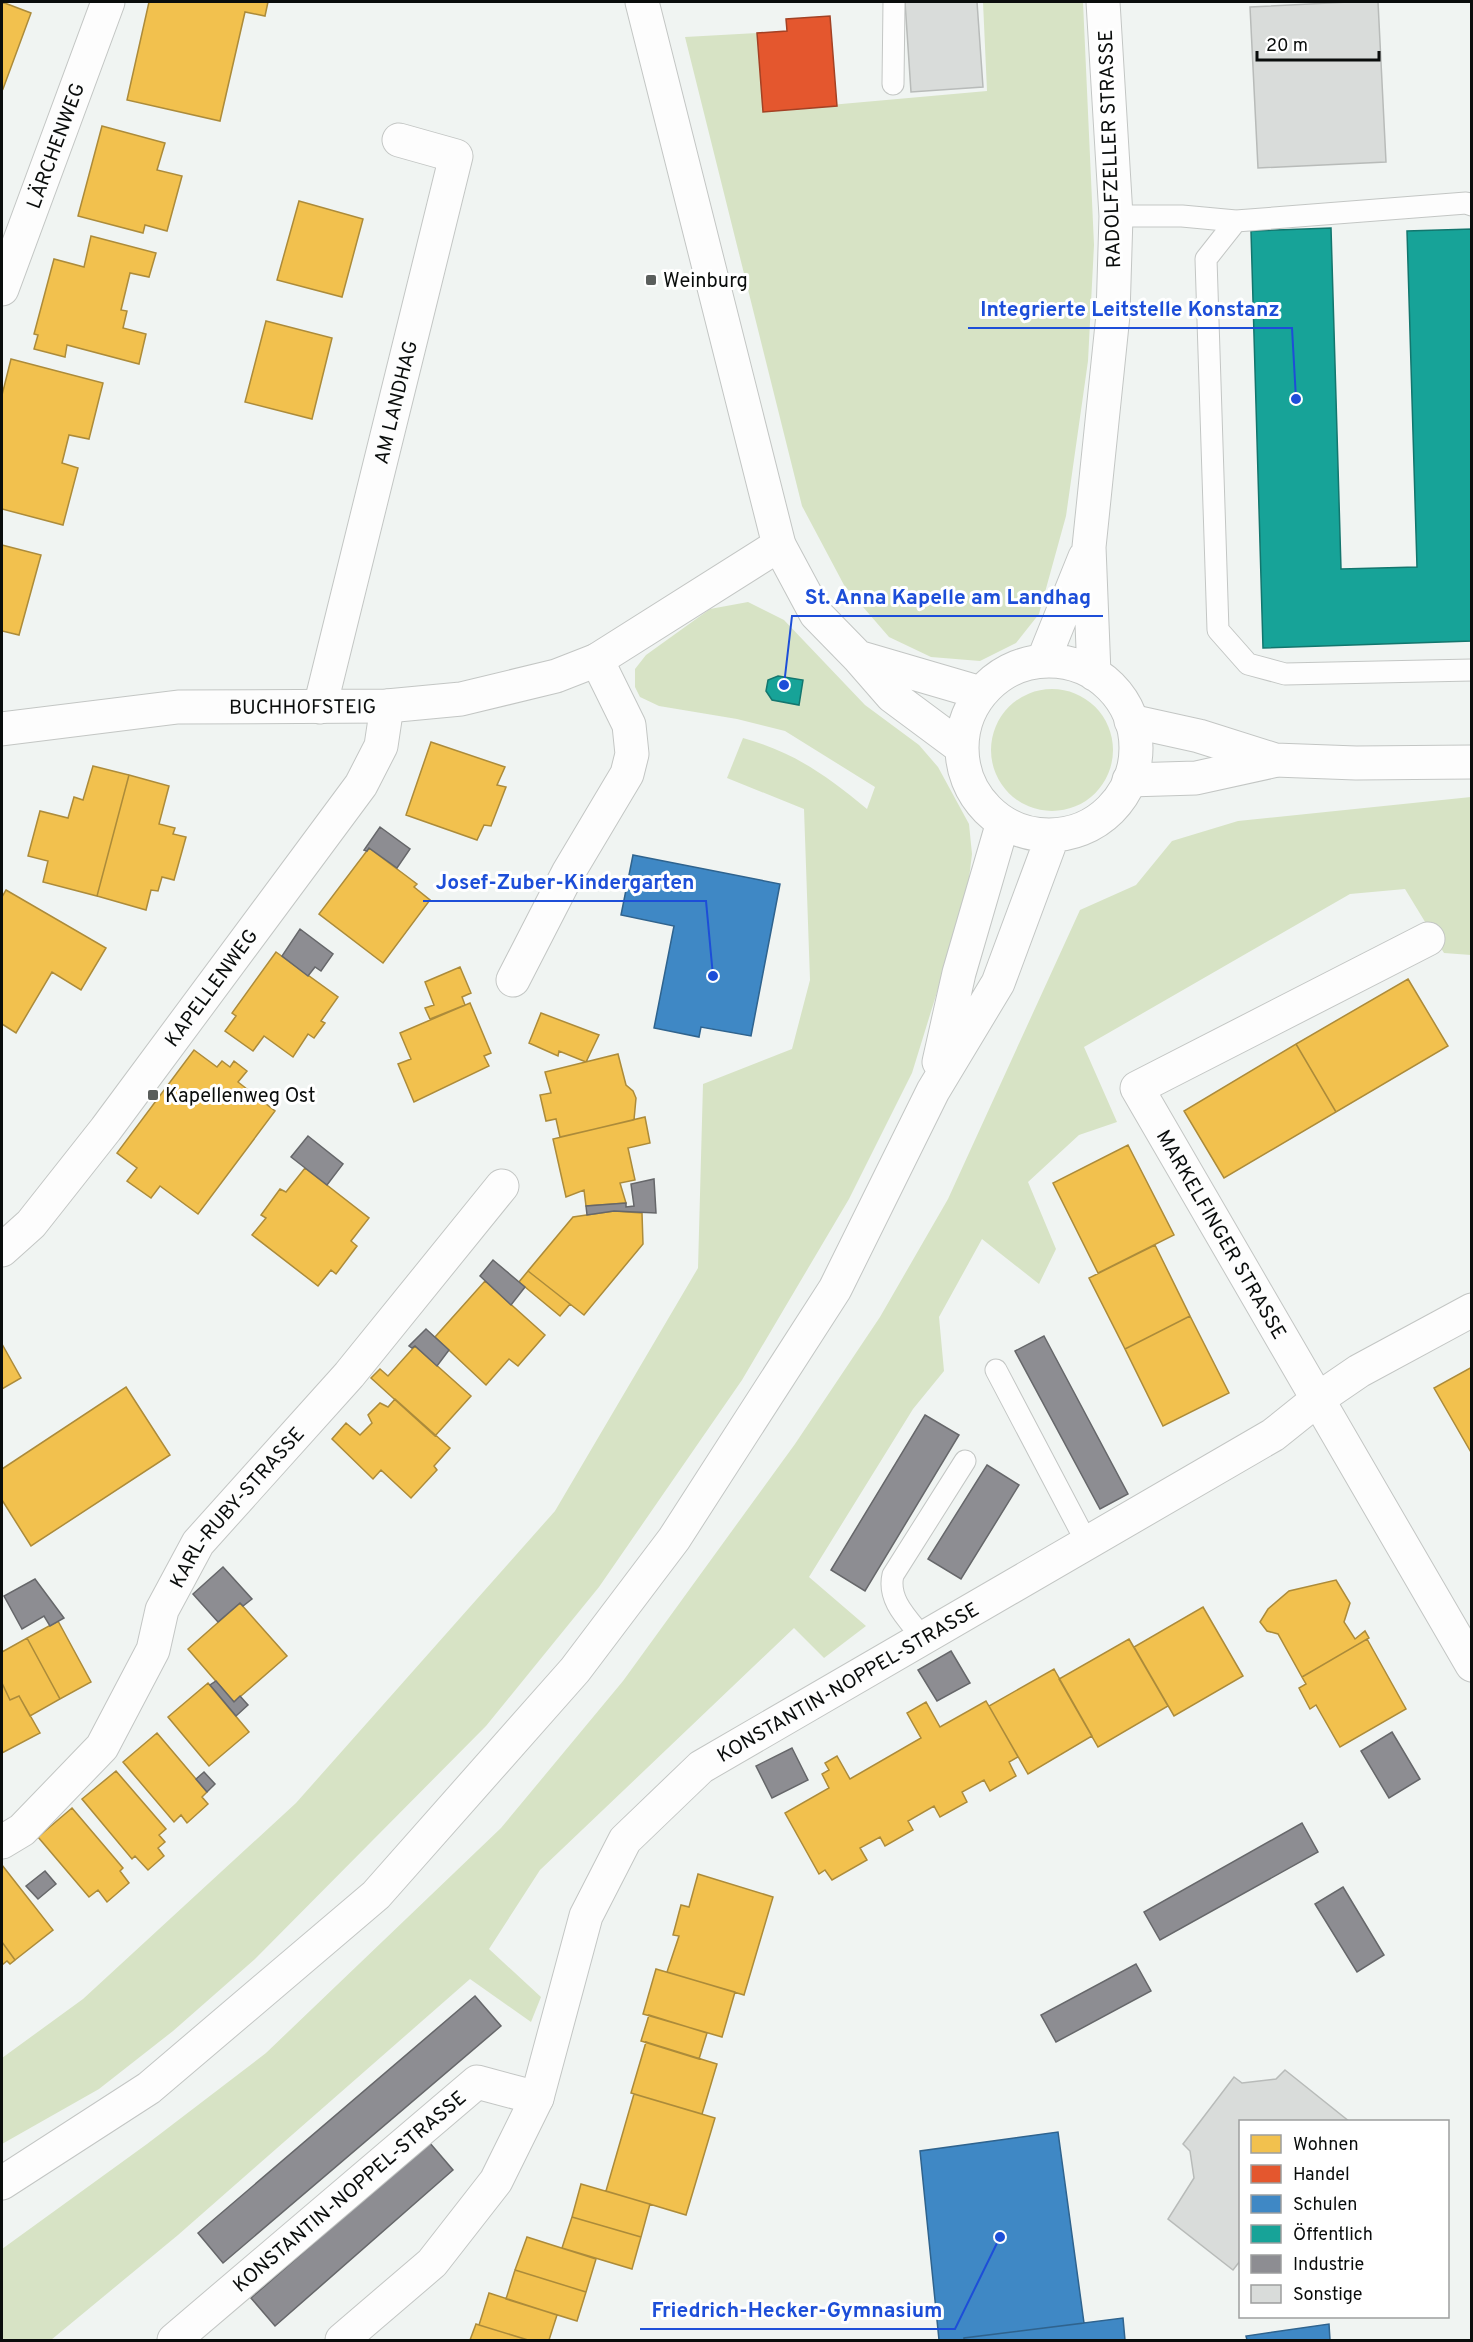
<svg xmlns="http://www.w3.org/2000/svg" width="1473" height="2342" viewBox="0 0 1473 2342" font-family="Overpass,sans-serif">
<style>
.green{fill:#d7e3c5}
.homes{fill:#f2c14e;stroke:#ac8b3a;stroke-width:1.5}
.shops{fill:#e4572e;stroke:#a34124;stroke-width:1.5}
.schools{fill:#3f88c5;stroke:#2f638e;stroke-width:1.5}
.public{fill:#17a398;stroke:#13766e;stroke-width:1.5}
.industry{fill:#8d8d92;stroke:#66676a;stroke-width:1.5}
.building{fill:#d9dcda;stroke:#b8bbb9;stroke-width:1.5}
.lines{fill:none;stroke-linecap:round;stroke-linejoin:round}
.lane-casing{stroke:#c3c6c4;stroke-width:23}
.street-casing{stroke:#c3c6c4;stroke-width:35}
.secondary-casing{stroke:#c3c6c4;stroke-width:35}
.lane{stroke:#fdfdfd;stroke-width:21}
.street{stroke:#fdfdfd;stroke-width:33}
.secondary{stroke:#fdfdfd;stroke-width:33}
.poi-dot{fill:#5a5e5c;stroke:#fff;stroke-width:2}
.labels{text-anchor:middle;stroke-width:6;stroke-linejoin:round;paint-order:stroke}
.street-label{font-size:20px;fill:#0a0d0c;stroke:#fff}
.poi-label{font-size:20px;fill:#0a0d0c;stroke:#fff;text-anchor:start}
.leader{fill:none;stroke:#1d4ed8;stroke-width:2}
.callout-dot{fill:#1d4ed8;stroke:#fff;stroke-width:2}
.callout-label{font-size:21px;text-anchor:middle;font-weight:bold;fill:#1d4ed8;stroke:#fff;stroke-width:6;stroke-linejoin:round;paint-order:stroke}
</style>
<rect width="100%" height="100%" fill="#f0f4f2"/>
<path class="green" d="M983 2H1083L1094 245 1088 361 1066 516 1039 614 1016 643 980 661 931 657 889 637 844 585 802 506 685 37 757 33 763 111 987 91Z
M748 602 784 620 865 705 919 745 938 767 969 824 972 854 967 895 912 1073 849 1199 742 1380 599 1587 486 1726 255 1959 173 2031 99 2089 2 2144V2058L83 1999 296 1803 555 1511 698 1268 703 1084 792 1049 810 980 804 809 727 778 743 738C795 753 826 775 867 809L875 787 785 731 737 719 659 706 640 697 635 687V669L646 655 710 609Z
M991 750a61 61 0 1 1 122 0a61 61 0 1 1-122 0Z
M1471 797V955L1444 953 1405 889 1350 894 1084 1047 1117 1122 1079 1135 1028 1182 1056 1249 1039 1284 982 1239 939 1317 944 1371 913 1409 809 1577 866 1626 824 1658 794 1628 540 1870 489 1949 541 1997 531 2022 470 1979 178 2235 51 2340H2V2249L147 2144 266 2053 501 1828 623 1681 795 1444 880 1317 948 1199 1080 910 1136 885 1172 841 1238 821Z"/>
<path class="homes" d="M2 2 31 13 3 89 2 88Z
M149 2H268L265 16 245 12 220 121 127 100Z
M102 126 165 143 157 170 182 176 167 231 145 225 143 233 78 216Z
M299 201 363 219 342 297 277 280Z
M91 236 156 253 149 277 130 273 121 310 127 311 123 328 146 334 139 364 67 345 65 357 34 349 38 335 34 334 54 259 84 267Z
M266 321 332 338 312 419 245 402Z
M11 359 103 383 89 439 69 435 62 463 78 468 63 525 2 509V395Z
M2 545 41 555 19 635 2 631Z
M431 742 505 767 497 785 506 787 491 826 484 825 477 840 406 815Z
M93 766 129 775 97 896 43 882 48 861 28 856 40 811 68 818 74 797 83 800Z
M129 775 169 786 159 824 175 828 173 834 186 837 174 880 162 877 158 891 151 890 146 910 97 896Z
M369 848 417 884 414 887 430 900 383 963 319 914Z
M6 890 106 948 81 990 52 972 16 1033 2 1024V897Z
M276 952 338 997 321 1021 325 1023 314 1038 308 1034 293 1057 264 1036 253 1051 225 1031 236 1016 232 1013Z
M460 967 471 993 462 997 465 1005 430 1019 425 1008 434 1005 425 982Z
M1408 979 1448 1046 1336 1112 1296 1044Z
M470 1003 491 1053 484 1056 489 1066 414 1102 398 1064 411 1059 400 1033Z
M541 1013 599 1035 586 1062 559 1051 558 1056 529 1043Z
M1296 1044 1336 1112 1224 1178 1184 1111Z
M194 1050 217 1067 222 1061 230 1067 234 1061 247 1071 238 1082 275 1111 198 1214 160 1186 151 1198 127 1181 137 1168 117 1153Z
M618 1054 626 1085 633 1091 636 1098 634 1120 560 1137 556 1119 546 1121 540 1095 551 1093 545 1072Z
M645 1117 650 1143 628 1148 635 1180 620 1183 626 1203 586 1206 584 1190 566 1197 553 1139Z
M1128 1145 1174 1235 1098 1273 1053 1183Z
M305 1168 369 1218 351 1241 357 1246 336 1274 331 1270 318 1286 252 1235 266 1218 261 1215 280 1189 286 1192Z
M614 1211 642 1213 643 1244 584 1315 528 1271 573 1217Z
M1155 1245 1190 1316 1125 1349 1089 1278Z
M528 1271 570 1304 560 1316 519 1282Z
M485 1281 545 1335 518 1366 509 1359 486 1385 435 1337Z
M1190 1316 1229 1393 1163 1426 1125 1349Z
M2 1344 21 1378 2 1389Z
M415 1346 471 1396 435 1436 371 1378 380 1369 388 1376Z
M1472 1367V1454L1434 1388Z
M126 1387 170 1455 31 1546 2 1500V1469Z
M395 1399 450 1448 434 1466 437 1470 411 1498 381 1470 373 1479 332 1439 346 1423 360 1435 372 1423 368 1415 380 1403 388 1407Z
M1336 1580 1350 1603 1344 1622 1355 1639 1365 1631 1369 1638 1302 1677 1278 1634 1267 1631 1260 1622 1268 1609 1289 1591Z
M240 1603 287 1656 234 1702 188 1649Z
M1203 1607 1243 1676 1174 1716 1134 1647Z
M58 1621 91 1682 60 1699 27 1638Z
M27 1638 60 1699 30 1716 19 1696 10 1700 2 1683V1652Z
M1129 1639 1168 1706 1098 1747 1059 1679Z
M1367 1639 1406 1709 1340 1747 1316 1705 1310 1709 1299 1688 1306 1684 1302 1677Z
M1054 1669 1092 1736 1028 1774 989 1706Z
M2 1683 10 1700 19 1696 40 1733 2 1753Z
M208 1683 249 1732 209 1766 168 1717Z
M986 1701 1018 1757 1009 1762 1016 1776 990 1791 984 1780 962 1792 967 1802 940 1817 934 1806 908 1821 913 1830 885 1846 880 1837 860 1848 867 1860 832 1880 825 1870 819 1874 785 1813 829 1788 822 1774 829 1770 825 1763 837 1756 850 1779 921 1738 907 1713 926 1702 940 1727Z
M157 1733 207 1792 202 1797 208 1804 187 1823 181 1815 174 1822 123 1762Z
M116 1771 166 1829 159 1835 165 1842 158 1848 164 1856 148 1870 135 1856 132 1859 82 1799Z
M72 1808 123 1868 120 1871 129 1883 107 1902 98 1890 89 1897 38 1837Z
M2 1865 53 1930 15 1960 2 1942Z
M698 1874 773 1897 744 1995 667 1972 679 1936 673 1935 681 1905 689 1907Z
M2 1942 15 1960 10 1964 7 1961 2 1965Z
M656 1969 735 1992 722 2037 643 2014Z
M649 2015 707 2033 699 2059 641 2041Z
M646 2042 717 2064 702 2114 631 2093Z
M634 2094 715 2118 686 2215 606 2191Z
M581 2184 650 2204 641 2237 572 2217Z
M572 2217 641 2237 632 2269 562 2248Z
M527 2237 596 2259 586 2292 515 2270Z
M515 2270 586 2292 577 2321 506 2299Z
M489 2293 557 2315 549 2340H528L479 2325Z
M476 2324 479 2325 528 2340H470Z"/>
<path class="shops" d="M830 16 837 106 763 112 757 33 787 31 786 19Z"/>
<path class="schools" d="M633 855 780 884 751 1036 701 1027 699 1037 654 1028 674 926 621 915Z
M1058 2132 1084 2323 964 2338V2340H939L920 2151Z
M1123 2318 1125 2340H964V2338Z
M1329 2324 1330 2340H1247L1246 2336Z"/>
<path class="public" d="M1331 228 1341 569 1417 567 1407 231 1472 229V641L1263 648 1251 231Z
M778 676 803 680 799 705 772 700 766 691 768 680Z"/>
<path class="industry" d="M380 827 410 849 397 868 369 848 367 851 364 850Z
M300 929 333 954 321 971 315 967 308 976 282 956Z
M308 1136 343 1164 327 1185 291 1157Z
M654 1179 656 1213 614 1211 587 1215 586 1206 626 1203V1207L634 1206 631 1184Z
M493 1260 525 1287 511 1305 480 1276Z
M426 1329 449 1350 437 1366 415 1346 412 1348 409 1346Z
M1044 1336 1128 1494 1100 1509 1015 1351Z
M925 1415 959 1435 865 1591 831 1570Z
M987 1465 1019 1485 961 1579 928 1559Z
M223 1567 252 1599 243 1606 240 1603 218 1622 193 1594Z
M35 1579 64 1618 50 1626 44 1616 22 1629 4 1596Z
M951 1651 970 1683 937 1701 918 1670Z
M216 1681 234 1702 240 1696 248 1705 236 1716 210 1685Z
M1392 1732 1420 1779 1389 1798 1361 1751Z
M792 1748 808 1780 772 1798 756 1766Z
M204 1772 215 1784 207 1792 196 1779Z
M1302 1823 1318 1852 1160 1940 1144 1912Z
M45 1871 56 1884 38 1899 26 1886Z
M1343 1887 1384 1955 1357 1972 1315 1904Z
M1136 1964 1151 1991 1056 2042 1041 2015Z
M475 1996 501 2026 223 2263 198 2233Z
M429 2142 453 2170 275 2326 251 2298Z"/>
<path class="building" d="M905 2H977L983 87 911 92Z
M1349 2H1378L1386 162 1258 168 1250 7Z
M1285 2070 1350 2122H1240V2261L1233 2270 1168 2219 1194 2178 1190 2151 1183 2144 1234 2077 1242 2083 1276 2079Z"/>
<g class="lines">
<g class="lane-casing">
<path id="lane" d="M893 84 894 2
M1472 205 1466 203 1236 221 1206 259 1218 630 1248 664 1285 674 1472 670
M1116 216H1182L1236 221
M996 1370 1087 1543
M923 1638C908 1619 887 1600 893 1575L965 1461"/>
</g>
<g class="street-casing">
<g id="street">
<path id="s1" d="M2 289 108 2"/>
<path id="s2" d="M320 707 456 156 399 140"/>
<path d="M1131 721 1199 736 1275 760 1356 763 1472 762"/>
<path id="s3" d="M2 729 178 707 387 706 461 699 556 676 597 660 779 545"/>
<path d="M1129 780 1196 778 1273 761"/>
<path id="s4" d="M1428 939 1137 1088 1472 1665"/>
<path d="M513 980 568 873 627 774 632 754 629 725 597 660"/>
<path id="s5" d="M2 1250 31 1224 106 1129 361 785 381 746 387 706"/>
<path id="s6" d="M2 1842 22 1830 102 1747 153 1650 162 1610 198 1543 349 1375 502 1186"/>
<path id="s7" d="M174 2340 477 2082 537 2098"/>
<path id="s8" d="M342 2340 432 2263 496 2181 537 2098 586 1916 625 1840 701 1767 1273 1435 1318 1399 1359 1371 1472 1310"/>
</g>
</g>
<g class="secondary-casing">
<path id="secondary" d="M642 2 779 545 816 614 858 657 892 696 962 748
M858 657 981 693
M1043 661 1085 557
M962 748a87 87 0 1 1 174 0a87 87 0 1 1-174 0Z
M1094 674 1089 547 1113 315 1116 216 1103 2
M939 1062 959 973 1003 822
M2 2183 149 2088 376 1895 575 1670 674 1539 835 1289 933 1091 998 983 1053 835"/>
</g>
<use href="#lane" class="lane"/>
<use href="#street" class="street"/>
<use href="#secondary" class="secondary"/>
</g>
<g class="poi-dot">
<rect x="645" y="274" width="12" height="12" rx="3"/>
<rect x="147" y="1089" width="12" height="12" rx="3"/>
</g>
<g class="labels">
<g class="street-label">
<text dy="7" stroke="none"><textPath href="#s1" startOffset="153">LÄRCHENWEG</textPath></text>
<text transform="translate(1109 149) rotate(-92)" y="7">RADOLFZELLER STRASSE</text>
<text dy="7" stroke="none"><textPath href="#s2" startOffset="314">AM LANDHAG</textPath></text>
<text dy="7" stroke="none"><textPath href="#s3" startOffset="302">BUCHHOFSTEIG</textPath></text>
<text dy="7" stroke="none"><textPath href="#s5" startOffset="336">KAPELLENWEG</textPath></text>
<text dy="7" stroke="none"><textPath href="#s4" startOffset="496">MARKELFINGER STRASSE</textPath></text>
<text dy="7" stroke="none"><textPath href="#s6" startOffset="417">KARL-RUBY-STRASSE</textPath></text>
<text dy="7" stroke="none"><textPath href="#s8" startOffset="864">KONSTANTIN-NOPPEL-STRASSE</textPath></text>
<text dy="7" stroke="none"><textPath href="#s7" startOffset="230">KONSTANTIN-NOPPEL-STRASSE</textPath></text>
</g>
<g class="poi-label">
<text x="663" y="287">Weinburg</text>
<text x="165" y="1102">Kapellenweg Ost</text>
</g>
</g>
<path class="leader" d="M1296 399L1292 328H968M784 685L792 616H1103M713 976L706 901H423M1000 2237L955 2329H640"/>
<g class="callout-dot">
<circle cx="1296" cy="399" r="6"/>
<circle cx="784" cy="685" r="6"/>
<circle cx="713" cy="976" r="6"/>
<circle cx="1000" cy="2237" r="6"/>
</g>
<g class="callout-label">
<text x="1130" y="316">Integrierte Leitstelle Konstanz</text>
<text x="948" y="604">St. Anna Kapelle am Landhag</text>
<text x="565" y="889">Josef-Zuber-Kindergarten</text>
<text x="797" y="2317">Friedrich-Hecker-Gymnasium</text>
</g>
<rect width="1473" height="2342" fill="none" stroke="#0a0d0c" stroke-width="6"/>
<rect x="1239" y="2120" width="210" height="198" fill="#ffffff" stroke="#9d9e9e" stroke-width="1.5"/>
<rect x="1251" y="2135" width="30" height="18" fill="#f2c14e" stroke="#9d9e9e" stroke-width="1.5"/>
<text x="1293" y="2150" font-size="18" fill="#0a0d0c">Wohnen</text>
<rect x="1251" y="2165" width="30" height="18" fill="#e4572e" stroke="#9d9e9e" stroke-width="1.5"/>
<text x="1293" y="2180" font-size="18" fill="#0a0d0c">Handel</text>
<rect x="1251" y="2195" width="30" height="18" fill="#3f88c5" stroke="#9d9e9e" stroke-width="1.5"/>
<text x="1293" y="2210" font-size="18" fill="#0a0d0c">Schulen</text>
<rect x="1251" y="2225" width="30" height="18" fill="#17a398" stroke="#9d9e9e" stroke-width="1.5"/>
<text x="1293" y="2240" font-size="18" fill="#0a0d0c">Öffentlich</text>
<rect x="1251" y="2255" width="30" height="18" fill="#8d8d92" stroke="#9d9e9e" stroke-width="1.5"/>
<text x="1293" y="2270" font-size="18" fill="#0a0d0c">Industrie</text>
<rect x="1251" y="2285" width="30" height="18" fill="#d9dcda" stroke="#9d9e9e" stroke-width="1.5"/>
<text x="1293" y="2300" font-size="18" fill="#0a0d0c">Sonstige</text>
<path d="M1257 51v9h122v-9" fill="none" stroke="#0a0d0c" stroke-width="3"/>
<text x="1266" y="51" font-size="18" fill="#0a0d0c" stroke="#ffffff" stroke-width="4.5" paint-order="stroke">20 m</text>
</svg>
